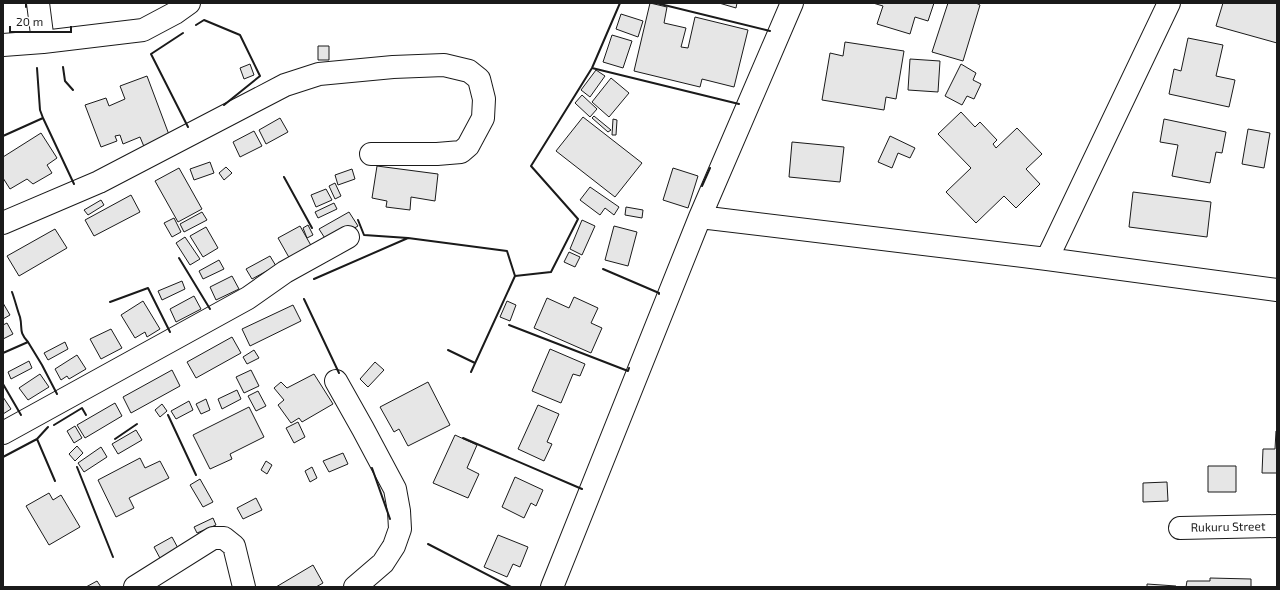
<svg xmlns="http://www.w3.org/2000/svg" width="1280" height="590" viewBox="0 0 1280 590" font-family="'Exo 2',sans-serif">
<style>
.building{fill:#e6e6e6;stroke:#1a1a1a}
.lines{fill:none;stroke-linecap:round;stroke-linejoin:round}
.minor-casing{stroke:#1a1a1a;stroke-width:24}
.minor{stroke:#fff;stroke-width:22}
.wall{stroke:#1a1a1a;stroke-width:2}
.labels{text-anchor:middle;stroke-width:3;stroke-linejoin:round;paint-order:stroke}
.street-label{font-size:12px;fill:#1a1a1a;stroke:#fff}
</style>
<rect width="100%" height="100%" fill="#fff"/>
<path class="building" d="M650 3 667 7 664 23 686 28 681 47 688 48 695 17 748 30 734 87 702 79 700 87 634 71Z
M719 3H737L736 8Z
M873 3H934L928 21 915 17 910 34 877 24 883 6Z
M948 3H976L980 5 963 61 932 52Z
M1223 3H1277V43L1216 26Z
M621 14 643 21 638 37 616 29Z
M612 35 632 41 623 68 603 62Z
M1188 38 1223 45 1216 76 1235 80 1229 107 1169 94 1174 69 1181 71Z
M845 42 904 51 896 99 886 97 884 110 822 100 830 53 843 56Z
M318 46H329V60H318Z
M910 59 940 61 938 92 908 90Z
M250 64 254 75 244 79 240 68Z
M961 64 976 73 973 80 981 84 974 99 967 96 962 105 945 96Z
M596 70 605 76 590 97 581 90Z
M147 76 171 140 145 149 140 137 123 144 120 135 115 136 117 141 101 147 85 105 106 98 109 106 125 99 120 86Z
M611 78 629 93 609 117 592 102Z
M582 95 597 109 590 117 575 103Z
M961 112 975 127 980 122 997 140 993 144 996 148 1017 128 1042 154 1026 169 1040 184 1016 208 1004 196 976 223 946 192 971 168 938 134Z
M594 116 611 130 608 132 592 118Z
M583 117 642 163 615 197 556 151Z
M280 118 288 132 266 144 259 130Z
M613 119 617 120 616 135H612Z
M1164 119 1226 132 1222 153 1216 152 1210 183 1172 176 1178 145 1160 142Z
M1248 129 1270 133 1264 168 1242 164Z
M254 131 262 146 240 157 233 142Z
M41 133 57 158 47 165 52 173 33 184 27 179 10 189 3 178V157Z
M890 136 915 148 910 158 898 153 892 168 878 162Z
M792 142 844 147 840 182 789 177Z
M210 162 214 173 194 180 190 169Z
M377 166 438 174 435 201 411 197 410 210 386 207 387 201 372 198Z
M226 167 232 173 224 180 219 173Z
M179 168 202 209 178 222 155 181Z
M673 168 698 176 688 208 663 200Z
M352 169 355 179 338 185 335 175Z
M335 183 341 196 335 199 329 186Z
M590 187 619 207 614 215 605 208 600 215 580 200Z
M326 189 332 200 316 207 311 195Z
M1133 192 1211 202 1207 237 1129 227Z
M131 195 140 212 94 236 85 220Z
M101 200 104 205 88 215 84 210Z
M334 203 337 209 318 218 315 212Z
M626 207 643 210 642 218 625 215Z
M202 212 207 220 184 232 180 224Z
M349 212 358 226 328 243 319 229Z
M174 218 181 232 172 237 164 223Z
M582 220 595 226 582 255 570 249Z
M308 225 313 235 307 238 303 228Z
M300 226 313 249 291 261 278 238Z
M614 226 637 232 628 266 605 260Z
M206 227 218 248 203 257 190 236Z
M55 229 67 248 19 276 7 256Z
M185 237 200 259 190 265 176 243Z
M569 252 580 257 575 267 564 262Z
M270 256 276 266 252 279 246 269Z
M219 260 224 269 203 279 199 271Z
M232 276 239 289 216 300 210 287Z
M182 281 185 289 162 300 158 291Z
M194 296 201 309 176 322 170 309Z
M574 297 598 308 591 323 602 328 591 353 534 328 547 298 569 308Z
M143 301 160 329 147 337 145 332 135 338 121 315Z
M507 301 516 305 510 321 500 317Z
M3 303 10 315 3 319Z
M293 305 301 321 250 346 242 329Z
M7 323 13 334 3 339V325Z
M111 329 122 348 101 359 90 339Z
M232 337 241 353 196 378 187 362Z
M65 342 68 349 48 360 44 353Z
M550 349 585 364 580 376 573 374 561 403 532 391Z
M254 350 259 358 247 364 243 357Z
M77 355 86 369 69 379 67 376 61 380 55 369Z
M29 361 32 368 11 379 8 372Z
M375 362 384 370 368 387 360 379Z
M172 370 180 386 131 413 123 397Z
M251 370 259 386 244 393 236 377Z
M40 374 49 387 28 400 19 388Z
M314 374 333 404 302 422 299 418 291 423 278 405 284 400 274 388 281 382 287 388Z
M428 382 450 425 408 446 399 429 394 432 380 407Z
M237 390 241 399 222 409 218 399Z
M258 391 266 406 256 411 248 396Z
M3 397 11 409 3 414Z
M206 399 210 410 201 414 196 404Z
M189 401 193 410 176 419 171 411Z
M115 403 122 416 85 438 77 425Z
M162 404 167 411 160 417 155 410Z
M538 405 559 414 547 442 552 444 544 461 518 449Z
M249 407 264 437 230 454 232 459 210 469 193 435Z
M298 422 305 437 294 443 286 428Z
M75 426 82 438 74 443 67 431Z
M136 430 142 440 118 454 112 444Z
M1276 431H1277V473H1262L1263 449H1275Z
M455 435 477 445 467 468 479 474 468 498 433 483Z
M77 446 83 453 75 461 69 454Z
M101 447 107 457 84 472 78 463Z
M343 453 348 464 329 472 323 461Z
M140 458 145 468 160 461 169 478 129 498 134 508 116 517 98 480Z
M266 461 272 465 267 474 261 470Z
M1208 466H1236V492H1208Z
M312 467 317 478 310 482 305 471Z
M515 477 543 490 536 506 531 503 524 518 502 507Z
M200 479 213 502 203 507 190 485Z
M1167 482 1168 501 1143 502V483Z
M49 493 53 500 61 495 80 527 49 545 26 506Z
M256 498 262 510 243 519 237 508Z
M213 518 216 525 197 533 194 527Z
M498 535 528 547 520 567 513 564 507 577 484 567Z
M172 537 179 550 161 560 154 547Z
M313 565 323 583 316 587H276Z
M1210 578 1251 579V587H1186L1187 581H1210Z
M97 581 101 587H86Z
M1147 584 1176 586V587H1147Z"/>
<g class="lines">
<g class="minor-casing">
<path id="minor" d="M38 3 43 42
M3 45 43 42 143 30 175 13 189 3
M700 217 1047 259 1277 290
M3 223 99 182 285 85 319 74 393 67 444 65 469 71 479 79 484 99 483 118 468 146 461 152 437 154H371
M1047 259 1169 3
M336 381 363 429 395 489 399 511 400 529 394 546 383 563 355 587
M3 433 248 298 285 272 348 237
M1180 528 1277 526
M135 587 213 538H224L234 546 244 587
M552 587 700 217 792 3"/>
</g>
<use href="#minor" class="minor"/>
<path class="wall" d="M26 3V7
M656 3 770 31
M196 25 204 20 240 35 260 76 224 105
M183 33 151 54 188 127
M63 67 65 81 73 90
M37 68 40 110 43 118
M592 68 739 104
M3 136 43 118 74 184
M284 177 312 228
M702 186 710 168
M358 220 364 235 408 238 507 251 515 276 471 372
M179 258 210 309
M603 269 659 293V294
M515 276 551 272 578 219 531 166 592 68 620 3
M314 279 408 238
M12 292C15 300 17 309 20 317 23 329 18 331 28 342
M304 299 339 373
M110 302 148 288 170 332
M509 325 628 371 629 368
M448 350 475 363
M3 353 28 342 42 365 57 394
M3 384 21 415
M168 415 196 475
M54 425 82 408 86 415
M463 438 582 489
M37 439 55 481
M115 439 137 424
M3 457 37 439 48 427
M77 467 113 557
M372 468 390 519
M428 544 511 587"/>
</g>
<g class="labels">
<g class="street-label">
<text transform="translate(1228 527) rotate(-1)" y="4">Rukuru Street</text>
</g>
</g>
<rect width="1280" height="590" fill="none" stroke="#1a1a1a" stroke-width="8"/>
<path d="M10 26v6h61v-6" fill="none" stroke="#1a1a1a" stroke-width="2"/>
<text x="16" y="26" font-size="12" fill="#1a1a1a" stroke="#ffffff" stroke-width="3" paint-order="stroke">20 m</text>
</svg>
